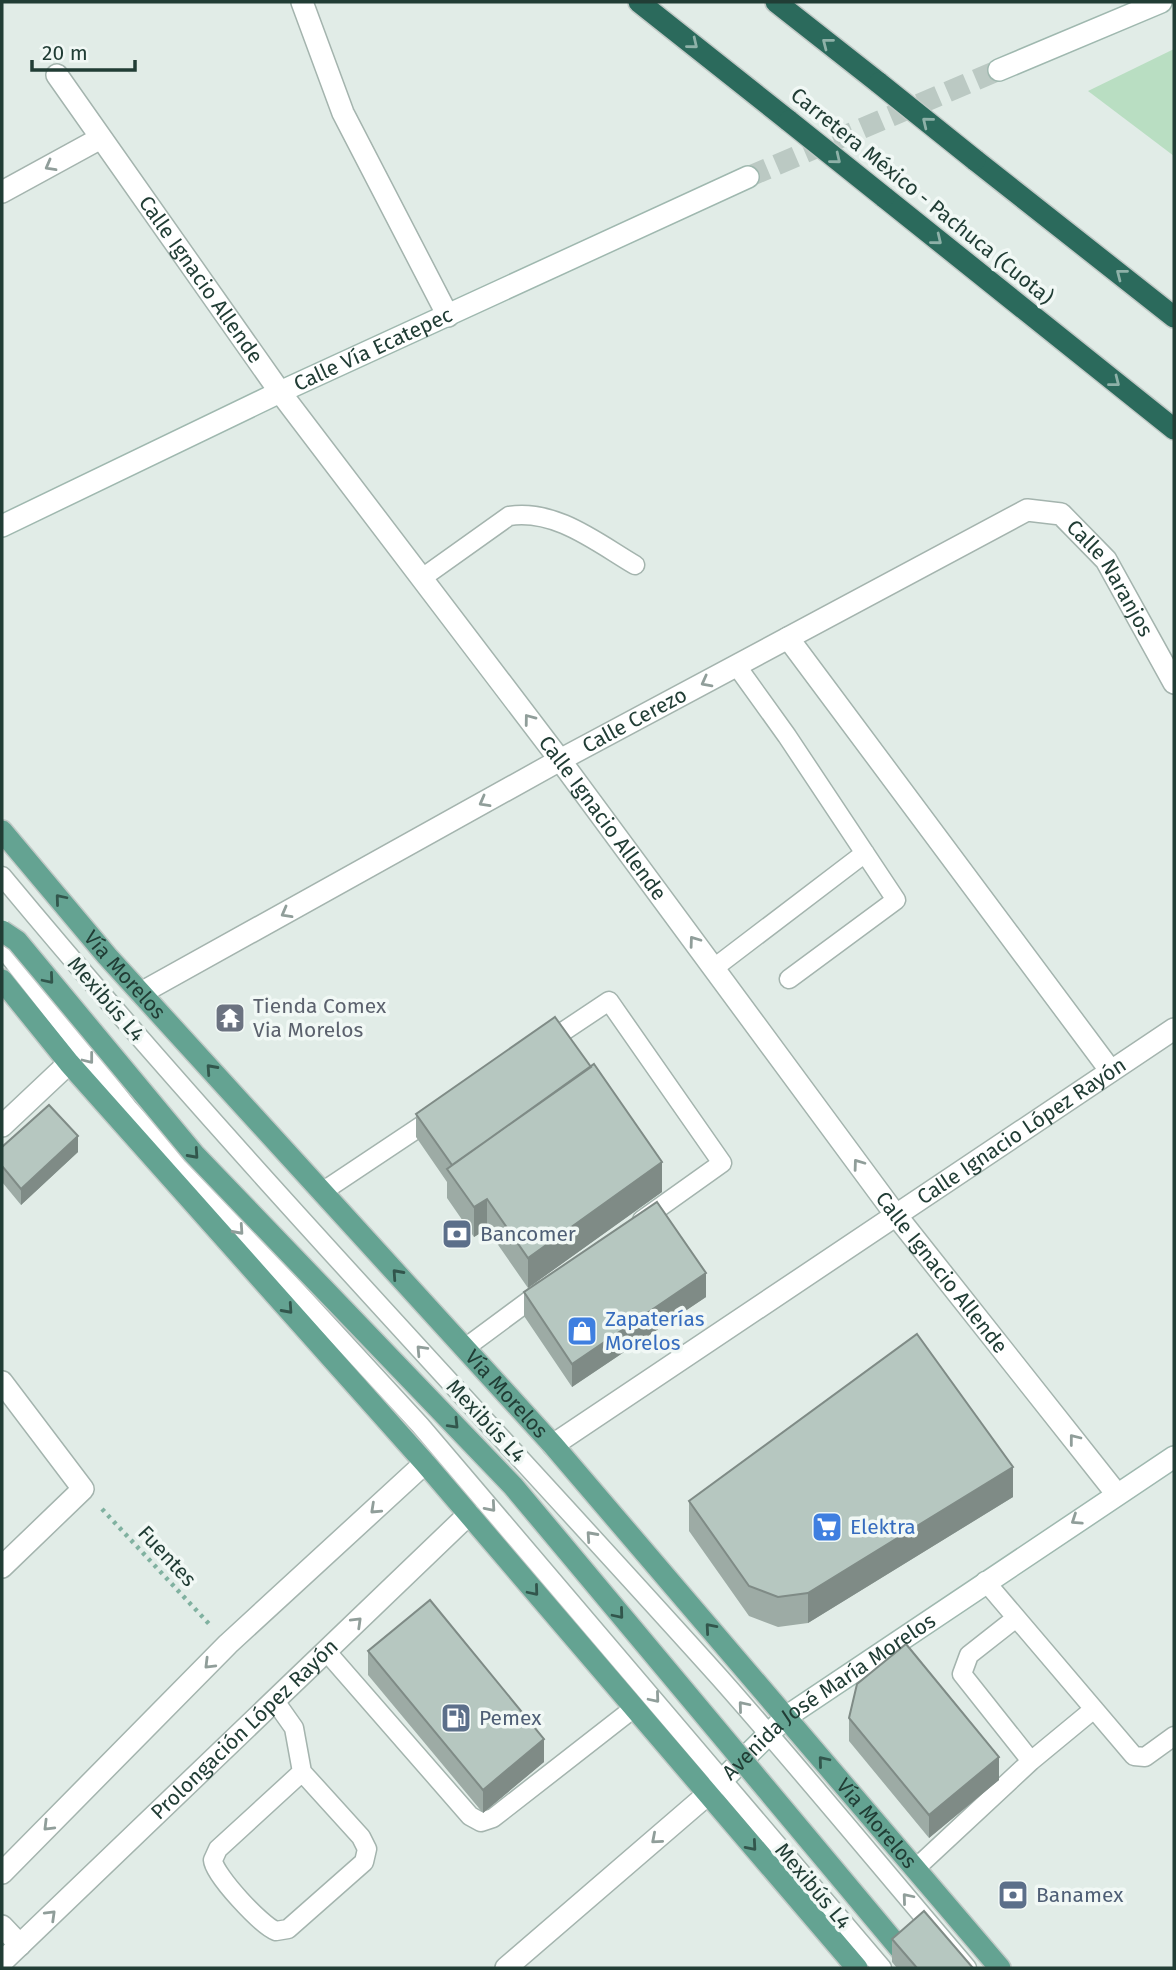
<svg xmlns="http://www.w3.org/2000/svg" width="1176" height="1970" viewBox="0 0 1176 1970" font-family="'Fira Sans',sans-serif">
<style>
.green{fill:#b9dec2}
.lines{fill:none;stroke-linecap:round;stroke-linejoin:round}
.secondary-tunnel{stroke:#bbc9c3;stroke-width:21;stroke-dasharray:21 10;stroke-linecap:butt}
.lane-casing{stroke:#a4b4ae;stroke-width:21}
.street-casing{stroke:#a4b4ae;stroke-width:24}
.secondary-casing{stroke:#9fb8af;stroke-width:24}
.primary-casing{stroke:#c1c9c6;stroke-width:24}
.highway-casing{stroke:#c1c9c6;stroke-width:24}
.path{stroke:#80b1a0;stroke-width:4.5;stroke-dasharray:3.5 5;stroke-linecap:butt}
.lane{stroke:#fff;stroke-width:18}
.street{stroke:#fff;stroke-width:21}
.secondary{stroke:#fff;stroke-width:21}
.primary{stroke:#64a392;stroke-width:21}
.highway{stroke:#2b6a5c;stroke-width:21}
.primary-bridge-casing{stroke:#c1c9c6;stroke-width:24;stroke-linecap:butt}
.highway-bridge-casing{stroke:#c1c9c6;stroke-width:24;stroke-linecap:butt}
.primary-bridge{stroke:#64a392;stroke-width:21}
.highway-bridge{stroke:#2b6a5c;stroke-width:21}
.wall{fill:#9daba5}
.shaded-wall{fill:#7f8b86}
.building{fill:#b6c7c0;stroke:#7f8b86;stroke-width:2}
.oneway{stroke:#8eb1a8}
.oneway2{stroke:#909e9a}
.oneway3{stroke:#32564c}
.labels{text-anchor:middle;stroke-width:7;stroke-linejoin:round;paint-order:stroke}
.street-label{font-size:21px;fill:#213d35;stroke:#f1f8f5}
.worship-label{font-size:21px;fill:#5b616d;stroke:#f1f8f5;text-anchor:start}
.service-label{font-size:21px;fill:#4e5e75;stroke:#f1f8f5;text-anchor:start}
.shop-label{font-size:21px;fill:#366cbe;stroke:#f1f8f5;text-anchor:start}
</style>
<rect width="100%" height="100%" fill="#e1ece7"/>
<path class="green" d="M1174 49V156L1088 91Z"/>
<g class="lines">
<path class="secondary-tunnel" d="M748 177 999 70"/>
<g class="lane-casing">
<path id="lane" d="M422 578 509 516C556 509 596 542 635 565
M736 665 787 736 896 900 789 979
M2 876C231 1152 480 1411 720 1678 804 1773 885 1872 967 1968
M2 947 128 1108 420 1425 882 1968
M714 968 865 853
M546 1043 609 1001 722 1163 642 1220
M322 1192 436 1116
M465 1348 542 1291
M985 1581 1134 1756 1145 1757 1174 1736
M1016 1618 969 1655 962 1674 1031 1761 1094 1709
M326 1651 470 1816 481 1822 493 1818 634 1708
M275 1701 294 1728 302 1772 361 1837 367 1849 364 1862 288 1929 276 1931C262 1926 214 1875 213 1860L218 1849 302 1772
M915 1869 1031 1761"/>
</g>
<g class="street-casing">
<g id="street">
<path d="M302 2 343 113 448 316"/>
<path id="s1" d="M57 75 280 392 560 760 895 1214 1116 1493"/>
<path d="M2 192 99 139"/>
<path d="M788 638 1110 1070"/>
<path id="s2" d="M141 993 560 760 1027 510 1061 514 1106 560 1174 683"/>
<path d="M2 1126 69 1063"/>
<path d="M2 1382 83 1489 2 1567"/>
<path id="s3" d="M553 1445 1174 1029"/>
<path d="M2 1873 228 1644 425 1463"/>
<path d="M2 1926 20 1945"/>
<path id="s4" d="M2 1962 469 1514"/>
<path d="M506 1968 708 1794"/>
</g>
</g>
<g class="secondary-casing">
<g id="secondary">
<path d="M999 70 1161 2"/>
<path id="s5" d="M2 526 280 392 748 177"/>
<path id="s6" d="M708 1794 786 1717 1174 1457"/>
</g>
</g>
<g class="primary-casing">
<g id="primary">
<path id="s7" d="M2 831 107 956 553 1445 1000 1968"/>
<path d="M2 980 69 1063 425 1463 857 1968"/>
</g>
</g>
<g class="highway-casing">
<path id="highway" d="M639 2 789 121
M776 2 879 83
M975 160 1174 317
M884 197 1174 429"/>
</g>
<path class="path" d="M102 1509 211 1626"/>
<use href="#lane" class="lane"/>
<use href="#street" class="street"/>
<use href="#secondary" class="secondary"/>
<use href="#primary" class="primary"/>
<use href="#highway" class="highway"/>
<g class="primary-bridge-casing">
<path id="primary-bridge" d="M2 931 17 941 194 1154 513 1486 916 1968"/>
</g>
<g class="highway-bridge-casing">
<path id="highway-bridge" d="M879 83 975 160
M789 121 884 197"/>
</g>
<use href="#primary-bridge" class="primary-bridge"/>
<use href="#highway-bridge" class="highway-bridge"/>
</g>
<path class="wall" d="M591 1067 662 1192 528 1288 487 1229 474 1237 447 1198V1182L416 1137V1114Z
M2 1147 78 1152 21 1205 2 1182Z
M524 1292 706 1297 572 1387 524 1316Z
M1013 1497 808 1623 778 1627 749 1616 689 1531V1501Z
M368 1651 544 1762 483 1813 368 1675Z
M849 1718 999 1780 929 1838 849 1741Z
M892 1939 973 1968H897L892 1962Z"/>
<path class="shaded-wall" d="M78 1136V1152L21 1205V1189Z
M662 1162V1192L528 1288V1258Z
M487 1199V1229L474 1237V1207Z
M706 1273V1297L572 1387V1364Z
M1013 1467V1497L808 1623V1593Z
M544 1739V1762L483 1813V1790Z
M999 1757V1780L929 1838V1815Z"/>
<path class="building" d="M555 1017 591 1067 452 1165 416 1114Z
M594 1064 662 1162 528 1258 487 1199 474 1207 447 1169Z
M49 1105 78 1136 21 1189 2 1166V1147Z
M657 1202 706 1273 572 1364 524 1292Z
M917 1334 1013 1467 808 1593 778 1597 749 1586 689 1501Z
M430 1600 544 1739 483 1790 368 1651Z
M906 1644 999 1757 929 1815 849 1718 857 1684Z
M924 1911 973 1968H917L892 1939Z"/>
<defs><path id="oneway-chevron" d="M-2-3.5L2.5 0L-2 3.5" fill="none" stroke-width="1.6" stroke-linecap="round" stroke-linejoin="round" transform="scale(1.75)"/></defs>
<g class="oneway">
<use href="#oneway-chevron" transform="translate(827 43) rotate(-142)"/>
<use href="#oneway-chevron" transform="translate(693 44) rotate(39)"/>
<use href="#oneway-chevron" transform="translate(927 122) rotate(-141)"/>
<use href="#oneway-chevron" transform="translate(836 159) rotate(39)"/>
<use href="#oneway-chevron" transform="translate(937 240) rotate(39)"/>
<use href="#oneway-chevron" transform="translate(1121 274) rotate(-142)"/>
<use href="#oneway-chevron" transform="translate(1115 382) rotate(38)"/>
</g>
<g class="oneway2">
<use href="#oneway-chevron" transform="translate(50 166) rotate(151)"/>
<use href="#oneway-chevron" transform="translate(706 682) rotate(152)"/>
<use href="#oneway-chevron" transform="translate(529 719) rotate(-127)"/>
<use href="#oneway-chevron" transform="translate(484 802) rotate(151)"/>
<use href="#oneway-chevron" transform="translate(286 913) rotate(151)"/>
<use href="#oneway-chevron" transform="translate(694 941) rotate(-126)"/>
<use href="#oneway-chevron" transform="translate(89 1059) rotate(52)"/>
<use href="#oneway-chevron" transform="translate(858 1164) rotate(-126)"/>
<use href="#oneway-chevron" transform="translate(239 1230) rotate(48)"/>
<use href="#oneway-chevron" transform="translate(421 1350) rotate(-133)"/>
<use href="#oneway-chevron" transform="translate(1074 1439) rotate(-128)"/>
<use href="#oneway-chevron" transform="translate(491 1507) rotate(49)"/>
<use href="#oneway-chevron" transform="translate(375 1509) rotate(137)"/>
<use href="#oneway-chevron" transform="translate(1076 1520) rotate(146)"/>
<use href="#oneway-chevron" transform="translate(591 1536) rotate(-132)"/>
<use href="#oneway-chevron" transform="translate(357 1622) rotate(-44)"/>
<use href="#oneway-chevron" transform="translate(209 1664) rotate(135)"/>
<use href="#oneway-chevron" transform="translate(655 1698) rotate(50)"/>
<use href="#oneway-chevron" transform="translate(743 1706) rotate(-130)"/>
<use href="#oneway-chevron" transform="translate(48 1826) rotate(135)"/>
<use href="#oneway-chevron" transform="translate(656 1839) rotate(139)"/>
<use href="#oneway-chevron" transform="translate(907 1898) rotate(-130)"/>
<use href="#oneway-chevron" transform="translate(51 1915) rotate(-44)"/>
</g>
<g class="oneway3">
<use href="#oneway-chevron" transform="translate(60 899) rotate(-130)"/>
<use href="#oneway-chevron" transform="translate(49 979) rotate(50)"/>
<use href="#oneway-chevron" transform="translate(211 1069) rotate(-132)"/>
<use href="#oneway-chevron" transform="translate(194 1154) rotate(48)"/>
<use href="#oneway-chevron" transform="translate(397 1274) rotate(-132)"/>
<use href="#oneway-chevron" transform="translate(288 1309) rotate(48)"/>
<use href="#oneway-chevron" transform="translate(454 1424) rotate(46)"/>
<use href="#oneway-chevron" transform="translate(534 1591) rotate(50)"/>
<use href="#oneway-chevron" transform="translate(619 1614) rotate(50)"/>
<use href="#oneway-chevron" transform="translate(710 1628) rotate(-131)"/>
<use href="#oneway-chevron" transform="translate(823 1761) rotate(-130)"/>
<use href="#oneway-chevron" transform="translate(752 1846) rotate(49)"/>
</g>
<defs>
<g id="temple-square" transform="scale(1.575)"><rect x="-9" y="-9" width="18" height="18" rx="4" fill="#6b7280" stroke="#f1f8f5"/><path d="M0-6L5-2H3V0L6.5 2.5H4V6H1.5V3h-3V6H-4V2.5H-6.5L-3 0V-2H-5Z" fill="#fff"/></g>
<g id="bank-square" transform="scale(1.575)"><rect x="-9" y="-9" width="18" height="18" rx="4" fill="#5c6f8a" stroke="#f1f8f5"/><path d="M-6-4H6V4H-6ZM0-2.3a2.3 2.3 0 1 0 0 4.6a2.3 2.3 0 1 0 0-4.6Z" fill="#fff"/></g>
<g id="shop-square" transform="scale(1.575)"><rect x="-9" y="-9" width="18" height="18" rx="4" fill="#3f7fe0" stroke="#f1f8f5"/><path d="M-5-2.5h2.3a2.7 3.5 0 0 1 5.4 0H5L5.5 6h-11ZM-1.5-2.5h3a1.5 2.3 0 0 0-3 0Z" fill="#fff"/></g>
<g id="supermarket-square" transform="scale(1.575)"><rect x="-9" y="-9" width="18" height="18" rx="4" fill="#3f7fe0" stroke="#f1f8f5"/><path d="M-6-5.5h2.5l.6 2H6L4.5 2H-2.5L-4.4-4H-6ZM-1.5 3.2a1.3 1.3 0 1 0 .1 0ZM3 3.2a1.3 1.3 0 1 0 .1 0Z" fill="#fff"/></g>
<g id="fuel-square" transform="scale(1.575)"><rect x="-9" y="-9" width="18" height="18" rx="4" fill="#5c6f8a" stroke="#f1f8f5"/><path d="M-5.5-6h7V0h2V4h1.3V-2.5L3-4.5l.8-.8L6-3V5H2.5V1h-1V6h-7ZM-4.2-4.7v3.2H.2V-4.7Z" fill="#fff"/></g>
</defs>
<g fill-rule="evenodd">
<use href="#temple-square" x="230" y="1018"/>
<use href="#bank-square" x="457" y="1234"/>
<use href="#shop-square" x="582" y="1331"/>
<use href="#supermarket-square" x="827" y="1527"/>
<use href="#fuel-square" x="456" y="1718"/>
<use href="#bank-square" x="1013" y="1895"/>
</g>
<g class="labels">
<g class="street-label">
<text transform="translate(922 196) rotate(39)" y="7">Carretera México - Pachuca (Cuota)</text>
<text dy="7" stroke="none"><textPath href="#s1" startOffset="250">Calle Ignacio Allende</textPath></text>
<text dy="7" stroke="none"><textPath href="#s5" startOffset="411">Calle Vía Ecatepec</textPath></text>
<text dy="7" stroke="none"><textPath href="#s2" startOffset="1125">Calle Naranjos</textPath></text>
<text dy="7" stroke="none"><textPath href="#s2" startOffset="564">Calle Cerezo</textPath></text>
<text dy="7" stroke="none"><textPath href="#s1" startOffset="922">Calle Ignacio Allende</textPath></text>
<text dy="7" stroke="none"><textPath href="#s7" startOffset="189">Vía Morelos</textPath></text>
<text transform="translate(106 999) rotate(49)" y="7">Mexibús L4</text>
<text dy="7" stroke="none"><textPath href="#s3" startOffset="564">Calle Ignacio López Rayón</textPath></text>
<text dy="7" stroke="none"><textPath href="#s1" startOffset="1489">Calle Ignacio Allende</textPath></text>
<text dy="7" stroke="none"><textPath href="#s7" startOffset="756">Vía Morelos</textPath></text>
<text transform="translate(486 1421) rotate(47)" y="7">Mexibús L4</text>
<text transform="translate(167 1556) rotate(47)" y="7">Fuentes</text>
<text dy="7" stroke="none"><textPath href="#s6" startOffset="156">Avenida José María Morelos</textPath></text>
<text dy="7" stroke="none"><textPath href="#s4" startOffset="336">Prolongación López Rayón</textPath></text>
<text dy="7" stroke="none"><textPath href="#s7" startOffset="1323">Vía Morelos</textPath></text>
<text transform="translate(813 1886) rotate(50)" y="7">Mexibús L4</text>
</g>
<g class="worship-label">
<text x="253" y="1013">Tienda Comex<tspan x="253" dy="24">Via Morelos</tspan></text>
</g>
<g class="service-label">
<text x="480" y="1241">Bancomer</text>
<text x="479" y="1725">Pemex</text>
<text x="1036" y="1902">Banamex</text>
</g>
<g class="shop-label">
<text x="605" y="1326">Zapaterías<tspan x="605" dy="24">Morelos</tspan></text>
<text x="850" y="1534">Elektra</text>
</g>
</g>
<rect width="1176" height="1970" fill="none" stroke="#213d35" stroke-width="7"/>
<path d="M32 60v10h103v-10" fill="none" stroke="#213d35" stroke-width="3.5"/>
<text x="42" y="60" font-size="21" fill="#213d35" stroke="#f1f8f5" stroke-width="5" paint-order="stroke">20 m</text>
</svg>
